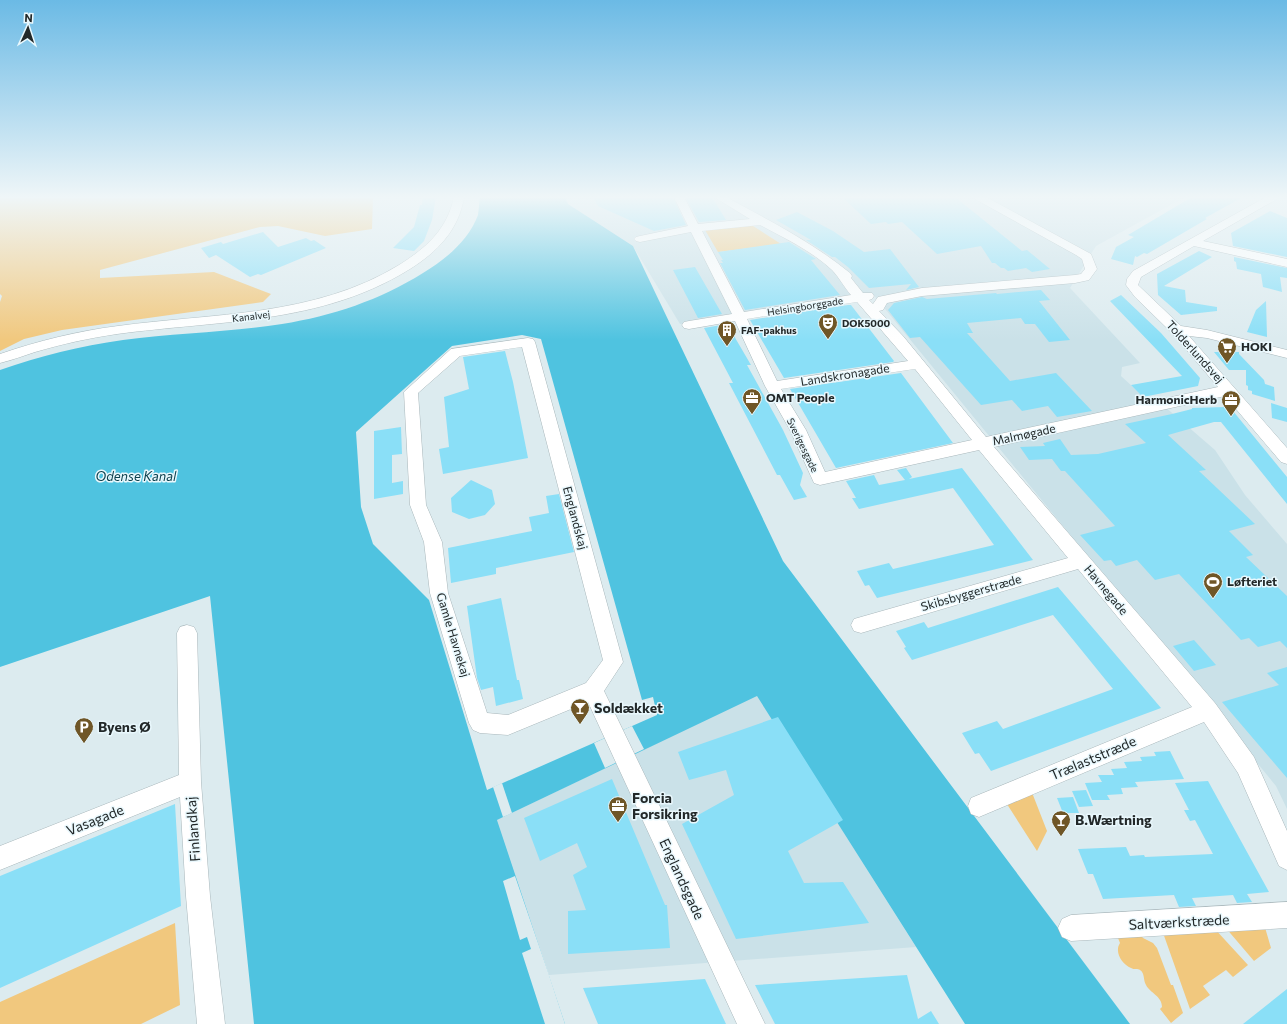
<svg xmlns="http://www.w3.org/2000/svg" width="1287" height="1024" viewBox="0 0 1287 1024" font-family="Commissioner,sans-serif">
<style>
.built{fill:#cae1e8}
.green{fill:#f1c87e}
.water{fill:#4fc3e0;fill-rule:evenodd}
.pier{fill:#dcebef}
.building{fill:#8adff7}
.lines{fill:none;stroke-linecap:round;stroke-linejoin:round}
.minor-casing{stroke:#a9b7bb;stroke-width:1}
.minor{fill:#fff;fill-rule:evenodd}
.labels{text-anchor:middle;stroke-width:3;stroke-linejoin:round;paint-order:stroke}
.far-street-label{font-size:10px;fill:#222829;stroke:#e9f8fd}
.far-poi-label{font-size:10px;font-weight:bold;fill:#222829;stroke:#e9f8fd;text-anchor:start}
.poi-label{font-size:12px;font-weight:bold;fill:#222829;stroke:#e9f8fd;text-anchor:start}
.street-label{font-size:12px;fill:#222829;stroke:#e9f8fd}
.water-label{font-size:13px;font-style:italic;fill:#0d414e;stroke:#e9f8fd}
.near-poi-label{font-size:14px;font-weight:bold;fill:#222829;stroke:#e9f8fd;text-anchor:start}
.near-street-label{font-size:14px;fill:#222829;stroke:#e9f8fd}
</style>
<rect width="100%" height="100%" fill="#dcebef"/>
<path class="built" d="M565 197H1185L1096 246 1070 288 1140 363 1122 367 1121 376 1156 408 1164 406 1215 450 1245 495 1287 544V809L1276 786 872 293 680 324 633 246 568 204Z
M757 695 916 947 549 975 497 820Z"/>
<path class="green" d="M0 197H373L372 229 325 236 278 226 260 227 100 270V278L214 272 271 294 263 302 62 330 24 339 0 351V302L2 296 0 294Z
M750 224 781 244 718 252 705 230Z
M1031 790 1047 831 1037 851 1005 801Z
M175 923 180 1005 141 1024H0V1002Z
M1264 924 1271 948 1254 961 1225 927Z
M1214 928 1248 965 1233 977 1226 970 1203 986 1210 995 1190 1009 1162 930Z
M1137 931 1143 938 1153 943 1157 948 1171 985H1173L1183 1013 1171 1023 1160 1009 1162 1007C1162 996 1150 993 1146 985 1143 980 1145 973 1140 970 1138 968 1134 970 1131 968 1122 964 1114 952 1120 943L1116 933Z"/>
<path class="water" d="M480 197H565L568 204 633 246 783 561 1130 1024H965L757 696 497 820 565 1024H254L210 596 0 667V370C40 356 80 346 123 340 176 333 229 332 282 324 332 316 380 300 423 273 445 260 469 240 478 215 479 209 479 202 480 197ZM522 335 541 339 642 700 653 697 657 715 487 790 429 600 373 544 361 507 356 432 452 346Z"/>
<path class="pier" d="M632 726 644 749 605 768 594 743Z
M502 783 512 813 503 817 493 787Z
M515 876 549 975 565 1024H545L522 953 531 949 527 937 520 940 503 881Z"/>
<path class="building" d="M423 197H436L432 220 424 241 414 251 393 248 414 227 420 205H422Z
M593 197H673L686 225 654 231 598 206Z
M685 197H712L726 220 699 222Z
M842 197H955L1022 251 1027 250 1050 269 1032 272 1026 268 1008 271 1004 268H1001L995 263H992L981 246 937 254 902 222 888 224 886 222 871 224Z
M1192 197H1243L1205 218 1207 219 1147 254 1144 253 1137 257 1135 256 1133 265 1111 259 1116 247 1134 237 1128 235Z
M1270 211 1287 218V257L1233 246 1231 233Z
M797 212 833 231 864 252 890 249 919 287 906 290 911 284 869 288 848 267 835 257H832L806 240H811L776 220Z
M263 232 278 247 306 238 311 241 314 240 326 248 261 275 258 274 250 277 216 255 209 258 201 248 221 242 223 244Z
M789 242 816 259 811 260 840 295 745 310 720 263H723L721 260H723L718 252Z
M1199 251 1212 257 1164 286 1185 290 1186 302 1217 307V311L1181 315 1158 295 1157 274Z
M1234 257 1287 268V278L1280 277 1282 292 1263 287 1261 274 1237 269 1236 262 1234 261Z
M695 267 722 314 698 318 673 270Z
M1041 290 1050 300 1039 301 1070 340 1049 342 1035 324H1025L1021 318 967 323 973 333H967L1010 381 1056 373 1092 411 1057 417 1048 406 1022 411 1012 400 981 405 920 337 910 338 888 310 894 303 922 297 927 299 996 293 997 294Z
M1121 295 1161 333 1200 378 1198 386 1143 397 1131 385 1182 376 1110 301Z
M1266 301 1267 337 1247 332 1256 310Z
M848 305H851L894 361 893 362 784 378 750 320Z
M727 324 751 365H747L783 430 803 473 800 485 807 497 794 500 780 475H777L729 383H733L704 328Z
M505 351 513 382 528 458 443 474 439 449 449 447 444 397 469 389 463 357Z
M1214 352H1239V354L1264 380 1265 384 1274 387 1275 401 1252 394V391L1248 390V386L1246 385V370H1229Z
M901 373 953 443 836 468 790 389Z
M1271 403 1287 408V422L1272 418Z
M1225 407 1233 411 1287 477V504L1221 422H1214L1168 435 1206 470 1199 471 1255 524 1229 531 1253 555 1246 557 1287 596V648L1280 641 1258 647 1249 638 1241 640 1179 574 1155 580 1137 560 1116 566 1111 560 1104 561 1080 535 1115 526 1065 471H1061L1052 459 1029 460 1020 447 1045 446 1043 443 1060 439 1071 455 1098 454 1146 443 1125 424 1172 414 1192 409V408Z
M401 427 402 454 392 455V483L403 481V494L374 499V431Z
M906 468 912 477 909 479 962 468 1033 560 877 598 869 585 865 586 857 571 889 563 893 569 994 545 953 488 859 509 852 498H856L846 481 874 475 879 485 905 480 897 470Z
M471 480 492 490 495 504 485 515 469 519 452 512 451 498Z
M559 494 574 552 496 568V574L451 583 448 548 532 531 529 517 549 513 546 496Z
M1058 587 1161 708 991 771 979 753 975 754 962 733 997 721 1003 729 1113 689 1053 615 912 660 904 648 906 647 896 631 924 622 928 628Z
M501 598 517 680H519L523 699 496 706 493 687 481 690 477 678 467 606Z
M1194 640 1216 665 1194 671 1173 646Z
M1287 667V778L1222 702 1279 685 1267 673Z
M778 717 843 820 788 851 804 883 843 882 869 923 736 939 682 824 734 795 726 770 689 780 678 752Z
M1170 751 1184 779 1135 782 1138 787 1121 788 1123 794 1107 795 1110 800H1092L1085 783 1102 782 1098 775H1114L1111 769 1127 768 1124 762 1142 761 1140 757 1156 756 1154 752Z
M612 779 665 905H667L670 948 568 954V911L586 910 573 875 587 867 577 843 540 861 524 818Z
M1208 781 1269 892 1247 894 1252 902 1237 903 1233 895 1192 898 1196 906 1179 907 1174 895 1103 899 1093 874H1088L1078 849 1126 847 1130 856 1144 855 1145 857 1213 854 1195 820 1190 821 1184 810H1189L1175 783Z
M1086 790 1093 806 1079 807 1072 791Z
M1073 797 1079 813H1063L1057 798Z
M175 804 181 906 0 988V876Z
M907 975 918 1019 931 1011 939 1024H775L755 985Z
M705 979 726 1024H598L583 988Z
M1287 989V1024H1243Z"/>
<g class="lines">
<g class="minor-casing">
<path id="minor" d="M454 197H464C459 230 437 252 410 269 320 325 218 320 117 334 89 338 62 344 35 352 23 356 12 360 0 363V354C38 341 78 331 118 326 213 313 314 317 399 265 426 248 447 230 454 197Z
M674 197H684L698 224 750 219 714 197H726C770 221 812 242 850 273L852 276 851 278 863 293H872L874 296 872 299 869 300 873 304 878 297 922 288 1075 275 1081 274 1085 269 1082 259 1076 255 975 199 974 197H986L1091 254 1097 269 1089 280 1075 283 922 296 887 303 883 310 879 311 903 336 986 437 1218 387 1172 333 1135 297 1126 285 1127 279 1133 271 1266 197H1278L1277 199 1203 241 1287 259V267L1194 246 1141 277 1138 285 1181 326 1207 330 1287 350V358L1207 338 1189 336 1287 448V464L1281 462 1225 396 994 447 1215 703 1254 757 1287 831V870L1279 866 1238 773 1204 722 979 817 971 814 968 806 971 798 1192 707 1078 569 861 633 854 631 851 625 854 619 861 617 1068 558 979 450 820 485 814 483 790 430 765 386 735 321 689 329 684 328 682 325 684 322 689 321 732 314 691 232 640 242 636 241 634 239 636 237 640 236 688 226ZM760 225C784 238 812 251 832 270 839 277 844 287 851 295L744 312 702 231ZM857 302 908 361 777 381 747 319ZM915 369 972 440 825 472 806 430 781 389Z
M528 338 533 339 535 342 623 662 604 691 765 1024H737L588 702 508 735 480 733 473 730 469 723 430 593 424 542 410 505 404 392 451 349ZM522 347 603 660 586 683 508 715 487 713 448 593 442 542 426 505 418 393 460 356Z
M187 625 194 627 197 633 201 782 210 896 225 1024H197L186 896 180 797 0 870V846L179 775 177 633 180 627Z
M1287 902V928L1071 941 1062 937 1058 928 1062 919 1071 915Z"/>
</g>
<use href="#minor" class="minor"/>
</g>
<linearGradient id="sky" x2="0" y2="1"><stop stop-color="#6bbae5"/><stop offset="0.58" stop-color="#eff6f8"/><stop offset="1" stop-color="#eff6f8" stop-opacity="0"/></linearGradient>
<rect width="1287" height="340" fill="url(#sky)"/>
<defs>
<g id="theatre-pin" transform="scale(1)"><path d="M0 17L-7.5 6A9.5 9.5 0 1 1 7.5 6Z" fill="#6f5627" stroke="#e9f8fd"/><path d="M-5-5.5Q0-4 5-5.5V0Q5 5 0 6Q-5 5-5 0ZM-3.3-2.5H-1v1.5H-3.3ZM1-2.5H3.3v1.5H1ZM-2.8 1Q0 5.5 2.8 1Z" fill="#fff"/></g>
<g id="building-pin" transform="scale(1)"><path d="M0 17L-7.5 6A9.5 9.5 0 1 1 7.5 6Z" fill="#6f5627" stroke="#e9f8fd"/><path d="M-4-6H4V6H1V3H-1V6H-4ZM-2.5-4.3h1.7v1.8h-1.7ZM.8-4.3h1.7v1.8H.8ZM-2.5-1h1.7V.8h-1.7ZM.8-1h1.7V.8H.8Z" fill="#fff"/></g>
<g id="supermarket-pin" transform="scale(1)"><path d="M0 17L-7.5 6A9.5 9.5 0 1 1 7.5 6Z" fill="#6f5627" stroke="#e9f8fd"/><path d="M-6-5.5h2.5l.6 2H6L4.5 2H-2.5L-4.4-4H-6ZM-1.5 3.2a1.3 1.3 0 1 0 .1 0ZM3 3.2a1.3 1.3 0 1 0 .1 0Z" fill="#fff"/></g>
<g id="office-pin" transform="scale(1)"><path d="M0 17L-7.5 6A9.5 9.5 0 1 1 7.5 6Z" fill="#6f5627" stroke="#e9f8fd"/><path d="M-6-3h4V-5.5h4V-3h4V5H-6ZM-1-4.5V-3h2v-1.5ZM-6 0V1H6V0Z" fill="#fff"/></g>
<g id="stadium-pin" transform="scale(1)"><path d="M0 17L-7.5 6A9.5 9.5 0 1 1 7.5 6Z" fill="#6f5627" stroke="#e9f8fd"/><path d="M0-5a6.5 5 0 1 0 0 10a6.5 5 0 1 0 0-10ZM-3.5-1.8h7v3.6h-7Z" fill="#fff"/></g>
<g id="bar-pin" transform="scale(1)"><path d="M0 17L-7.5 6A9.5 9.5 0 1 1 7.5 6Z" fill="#6f5627" stroke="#e9f8fd"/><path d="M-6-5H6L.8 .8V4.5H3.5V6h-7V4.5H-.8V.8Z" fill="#fff"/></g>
<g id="parking-pin" transform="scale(1)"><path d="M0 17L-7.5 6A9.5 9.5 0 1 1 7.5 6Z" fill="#6f5627" stroke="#e9f8fd"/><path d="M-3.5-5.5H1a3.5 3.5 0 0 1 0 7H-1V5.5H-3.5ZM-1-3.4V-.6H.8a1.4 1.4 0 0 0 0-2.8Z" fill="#fff"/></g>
</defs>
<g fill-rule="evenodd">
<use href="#theatre-pin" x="828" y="323"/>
<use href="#building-pin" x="727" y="330"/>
<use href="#supermarket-pin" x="1227" y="347"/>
<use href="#office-pin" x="752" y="398"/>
<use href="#office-pin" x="1231" y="400"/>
<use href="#stadium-pin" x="1213" y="582"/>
<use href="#bar-pin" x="580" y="708"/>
<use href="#parking-pin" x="84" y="727"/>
<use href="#office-pin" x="618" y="806"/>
<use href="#bar-pin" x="1061" y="820"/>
</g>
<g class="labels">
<g class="far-street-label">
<text transform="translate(805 306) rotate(-9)" y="4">Helsingborggade</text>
<text transform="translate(251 316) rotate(-7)" y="4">Kanalvej</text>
<text transform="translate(803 445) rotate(64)" y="4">Sverigesgade</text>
</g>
<g class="far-poi-label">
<text x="842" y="327">DOK5000</text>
<text x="741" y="334">FAF-pakhus</text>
</g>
<g class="poi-label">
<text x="1241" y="351">HOKI</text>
<text x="766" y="402">OMT People</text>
<text x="1217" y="404" text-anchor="end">HarmonicHerb</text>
<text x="1227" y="586">Løfteriet</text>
</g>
<g class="street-label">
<text transform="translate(1195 352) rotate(48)" y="4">Tolderlundsvej</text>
<text transform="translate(845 375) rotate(-9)" y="4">Landskronagade</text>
<text transform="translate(1024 435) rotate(-12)" y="4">Malmøgade</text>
<text transform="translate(575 518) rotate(75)" y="4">Englandskaj</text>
<text transform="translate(1106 590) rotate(50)" y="4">Havnegade</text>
<text transform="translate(971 593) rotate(-16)" y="4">Skibsbyggerstræde</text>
<text transform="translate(453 635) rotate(73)" y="4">Gamle Havnekaj</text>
</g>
<g class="water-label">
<text x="136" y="481">Odense Kanal</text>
</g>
<g class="near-poi-label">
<text x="594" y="713">Soldækket</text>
<text x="98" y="732">Byens Ø</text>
<text x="632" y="803">Forcia<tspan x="632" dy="16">Forsikring</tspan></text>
<text x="1075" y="825">B.Wærtning</text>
</g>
<g class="near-street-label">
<text transform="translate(1093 758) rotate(-23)" y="5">Trælaststræde</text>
<text transform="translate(95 820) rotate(-22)" y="5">Vasagade</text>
<text transform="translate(193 829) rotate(-94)" y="5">Finlandkaj</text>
<text transform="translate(682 879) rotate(65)" y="5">Englandsgade</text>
<text transform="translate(1179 922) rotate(-3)" y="5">Saltværkstræde</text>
</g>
</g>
<g transform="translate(28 28) rotate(3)" stroke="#e9f8fd" stroke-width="3" paint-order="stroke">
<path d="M0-3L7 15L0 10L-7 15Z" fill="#222829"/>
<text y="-6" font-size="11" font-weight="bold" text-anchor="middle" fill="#222829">N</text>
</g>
</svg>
